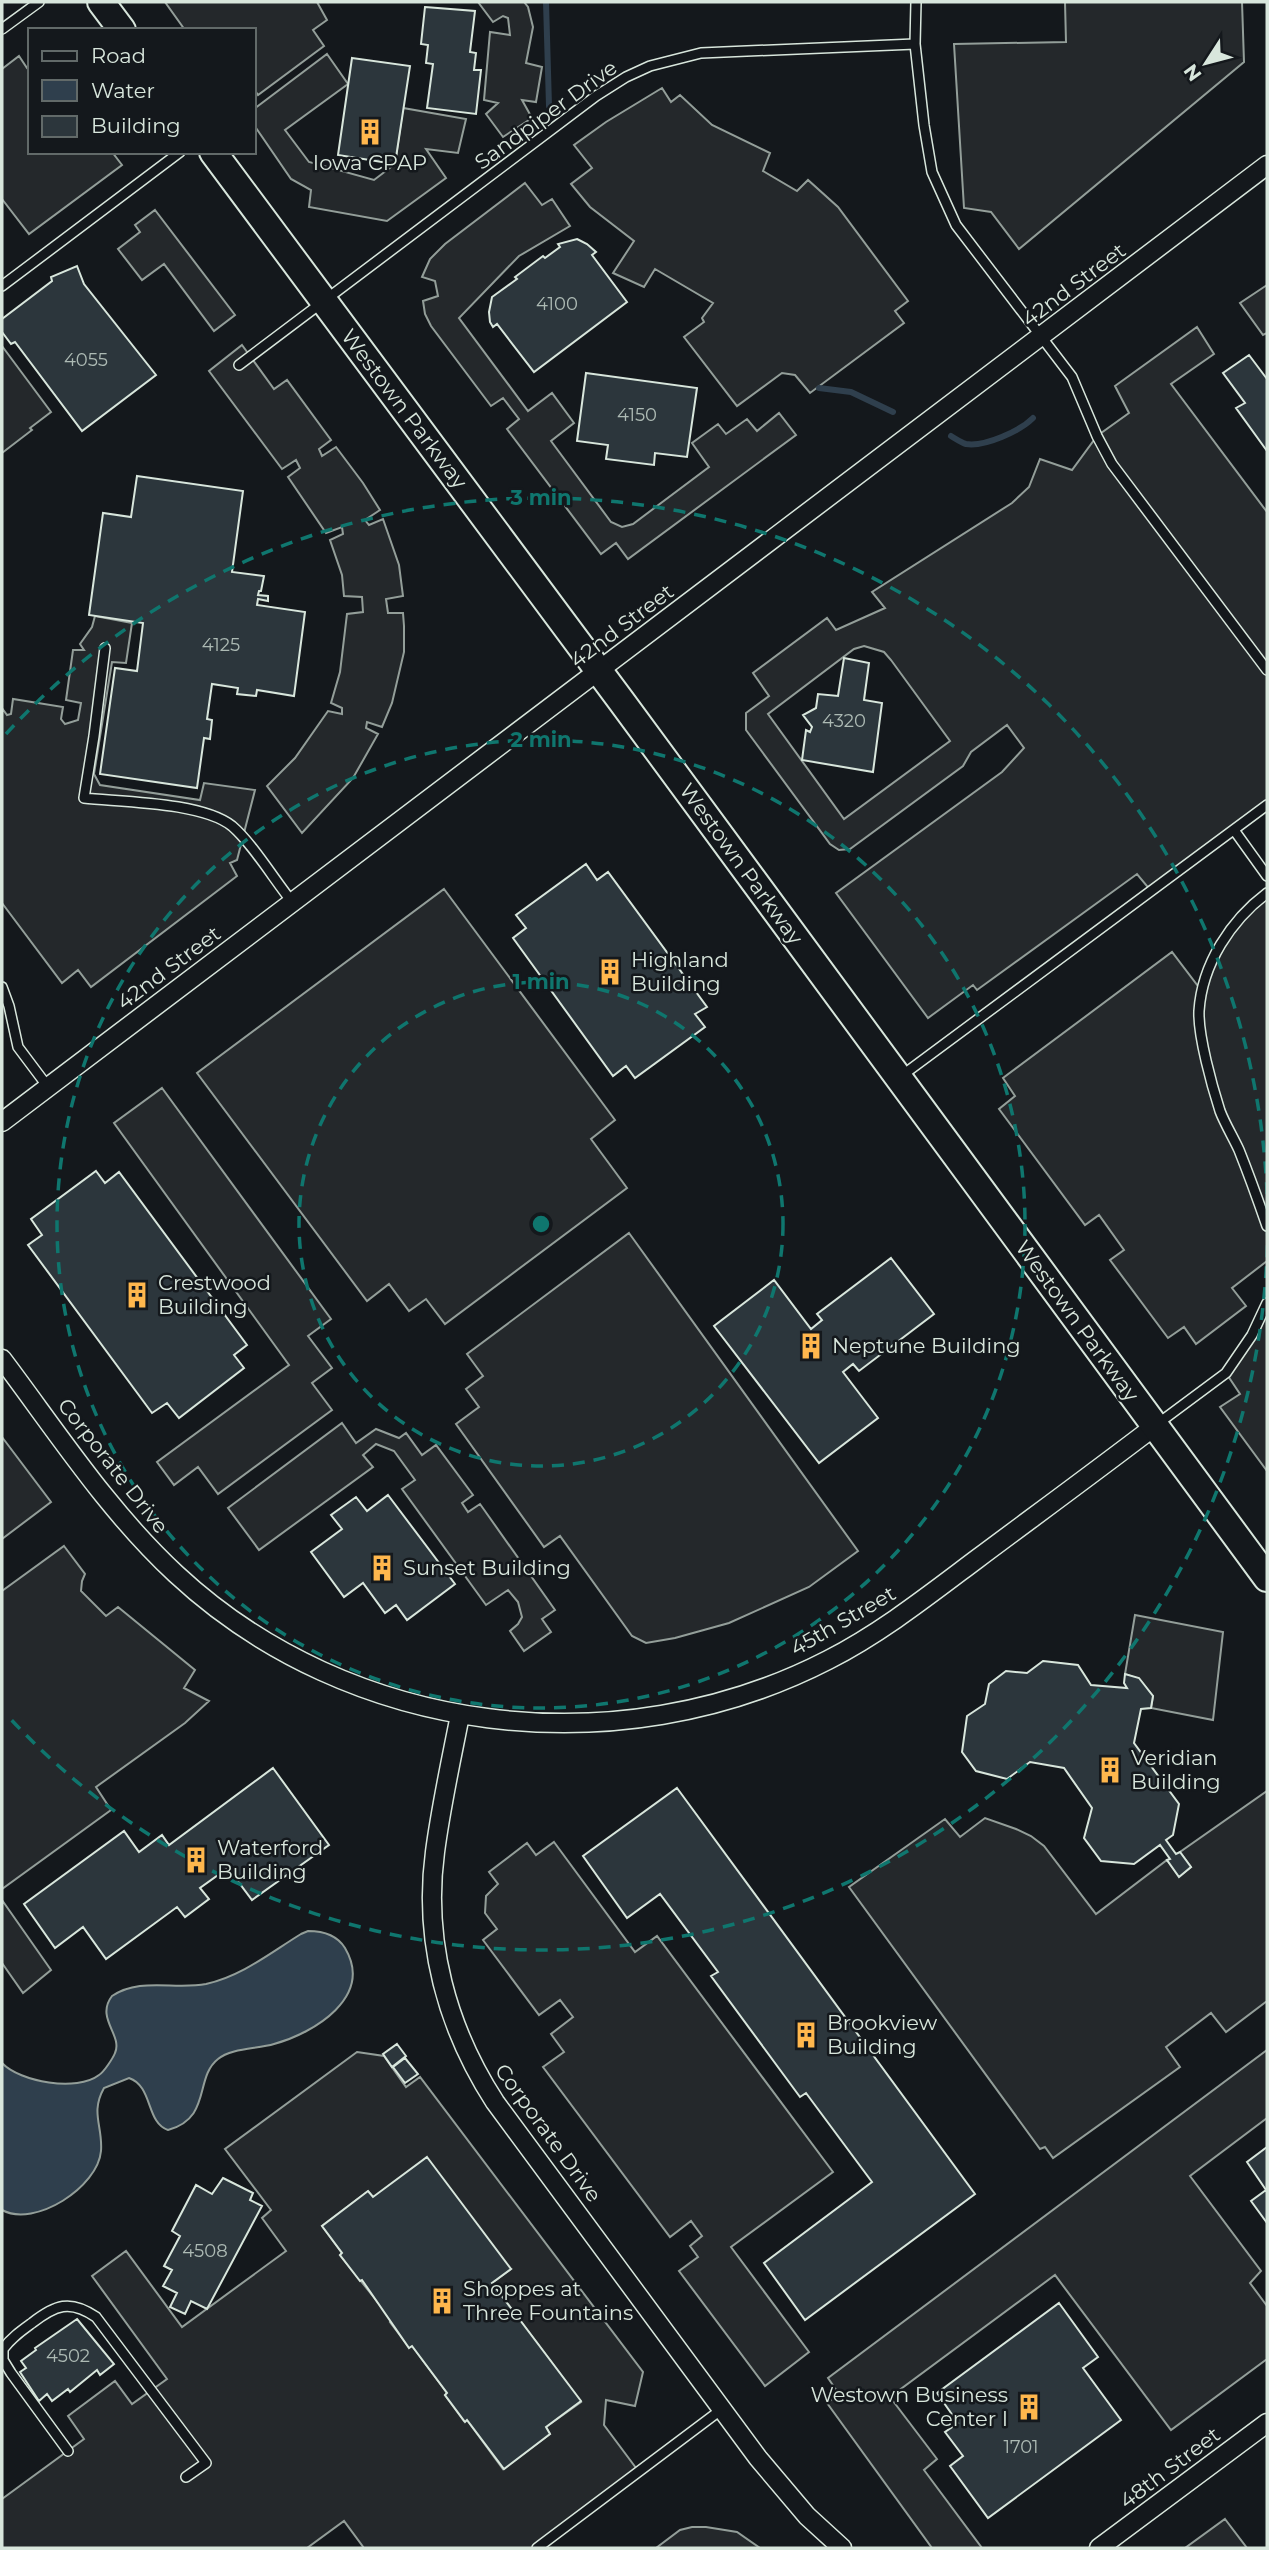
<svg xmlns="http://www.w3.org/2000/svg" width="1269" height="2550" viewBox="0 0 1269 2550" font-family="Montserrat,sans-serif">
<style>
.parking{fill:#24282b;stroke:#939e99;stroke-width:2;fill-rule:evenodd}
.water{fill:#2f3f4d;stroke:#939e99;stroke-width:2}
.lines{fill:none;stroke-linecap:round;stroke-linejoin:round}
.stream{stroke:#2f3f4d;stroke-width:6}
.building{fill:#2c363c;stroke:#d8e6dc;stroke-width:2}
.lane-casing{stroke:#d8e6dc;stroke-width:12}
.street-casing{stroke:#d8e6dc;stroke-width:21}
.secondary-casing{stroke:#d8e6dc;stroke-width:30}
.lane{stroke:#14181c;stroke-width:9}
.street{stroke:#14181c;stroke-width:18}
.secondary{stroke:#14181c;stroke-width:26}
.ring{fill:none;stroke:#0f766e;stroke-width:3.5;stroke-dasharray:12 9}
.labels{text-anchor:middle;stroke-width:5;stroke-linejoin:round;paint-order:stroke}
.number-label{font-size:18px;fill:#adbab4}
.street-label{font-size:21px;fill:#d8e6dc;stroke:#14181c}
.poi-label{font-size:21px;fill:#d8e6dc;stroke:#14181c;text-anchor:start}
.centre{fill:#0f766e;stroke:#14181c;stroke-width:3.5}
.ring-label{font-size:21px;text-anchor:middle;font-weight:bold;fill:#0f766e;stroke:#14181c;stroke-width:5;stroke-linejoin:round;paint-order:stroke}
</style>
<rect width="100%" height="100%" fill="#14181c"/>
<path class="parking" d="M165 2H317L327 20 313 30 324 46 258 95 254 89V30H185Z
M478 2H524L528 7 533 27 526 63 542 67 536 102 522 100 532 118 503 137 486 114 498 103 484 100 490 32 510 35 508 18 503 16 493 22Z
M1065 2H1242L1244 62 1019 249 991 212 964 208 954 44 1066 42Z
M327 54 348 84 285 130 309 162 374 180 395 164 403 108 466 119 458 153 426 149 446 178 387 221 309 207 311 190 291 179 254 125V109Z
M19 56 27 68 30 67V152H112L122 165 29 234 2 199V69Z
M662 88 671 102 680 95 712 125 770 153 763 171 797 191 808 180 838 207 908 301 895 311 904 323 810 393 795 375 782 373 737 406 684 337 704 322 702 318 713 303 655 269 644 287 613 273 634 241 590 207 571 184 592 168 574 145 606 122Z
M525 183 542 205 552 199 570 226 519 256 459 318 528 411 552 393 574 423 551 441 611 522 622 527 633 524 709 467 692 443 718 424 726 434 747 419 757 431 779 413 796 435 628 559 616 543 601 554 507 429 519 419 503 398 491 406 431 326 425 314 423 301 438 296 435 281 422 277 430 259 445 244Z
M155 210 235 315 214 331 164 264 142 280 118 249 140 232 135 225Z
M1267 285V333L1263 335 1240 303Z
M1197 327 1214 354 1171 384 1267 512V805L1151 891 1137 874 977 990 973 985 928 1018 836 893 1002 772 1024 748 1007 725 971 752 963 766 850 849 839 850 830 844 746 730V713L769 696 753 673 827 618 836 630 885 608 872 592 1012 503 1029 487 1040 459 1072 470 1097 436 1129 413 1115 386ZM864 646 884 652 891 660 950 741 844 819 768 714 854 649Z
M242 345 274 389 287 380 331 440 319 449 322 456 336 447 363 483 380 510 365 520 369 525 383 519 399 565 403 596 386 599 388 613H403L404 626V652L392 703 382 727 367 722 366 728 378 734 353 778 302 833 267 786 295 758 328 711 342 714V708L331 703 340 672 347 614 363 612 362 597 344 596 342 575 330 540 343 534 342 527 326 533 288 477 300 468 296 460 282 469 209 371Z
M2 346 51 412 30 428 32 430 2 453Z
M95 616 132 623 126 663 112 662 94 774 100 785 200 800 204 783 255 790 237 860 230 863 237 876 91 987 78 970 62 983 2 903V708L7 715 11 714 13 699 63 707 61 719 65 724 78 720 81 703 66 700 73 650H84L80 644 92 627Z
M444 889 615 1120 591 1139 627 1188 445 1324 426 1299 409 1311 389 1284 367 1301 197 1073Z
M1267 893V1261L1232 1288 1246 1306 1196 1344 1184 1327 1168 1338 1110 1260 1124 1250 1099 1215 1085 1225 999 1109 1015 1096 1003 1078 1172 952 1201 990 1222 942Z
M162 1088 331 1319 308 1336 332 1368 312 1383 332 1410 218 1494 198 1467 174 1485 157 1462 289 1365 114 1123Z
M629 1233 858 1551 809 1587 729 1623 675 1638 646 1643 632 1636 560 1536 544 1547 456 1424 479 1407 466 1389 483 1376 467 1354Z
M1267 1303V1471L1220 1407 1240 1394 1226 1373Z
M342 1423 356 1443 376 1429 399 1438 406 1433 422 1455 436 1445 473 1495 462 1503 468 1512 480 1504 555 1610 542 1619 551 1632 524 1651 510 1631 518 1624 522 1617 518 1602 508 1590 486 1605 402 1489 415 1480 394 1451 376 1444 363 1455 373 1467 259 1550 228 1508Z
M2 1437 51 1502 2 1539Z
M64 1546 85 1574 82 1581 81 1591 106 1616 118 1607 195 1670 184 1688 209 1701 185 1723 96 1787 111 1810 2 1889V1591Z
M1135 1615 1223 1632 1213 1720 1151 1708 1153 1696 1139 1679 1125 1674Z
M1267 1791V2001L1226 2032 1211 2013 1166 2047 1180 2067 1053 2158 1045 2147 1040 2149 849 1887 945 1819 960 1837 985 1818 1016 1829 1031 1836 1044 1846 1096 1914 1167 1860 1179 1876 1191 1867 1180 1852Z
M554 1842 635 1952 657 1936 833 2172 731 2247 809 2352 765 2386 679 2271 698 2257 690 2246 702 2236 691 2221 670 2237 543 2067 564 2052 551 2034 573 2017 560 2000 539 2015 483 1940 497 1929 485 1913 486 1896 498 1884 489 1872 527 1843 536 1855Z
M2 1900 51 1970 23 1993 2 1963Z
M1267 2050V2118L1190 2176 1261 2271 1250 2283 1267 2306V2359L1171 2430 1055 2275 890 2397 937 2459 924 2470 982 2548H932L827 2403 839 2394 828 2378Z
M357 2052 384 2056 406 2087 420 2077 643 2372 635 2406 606 2400 604 2425 639 2472 537 2548H364L344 2521 307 2548H2V2499L84 2439 68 2416 115 2381 132 2404 167 2379 92 2276 126 2251 182 2327 286 2251 262 2218 271 2210 225 2149ZM368 2191 373 2197 511 2269 492 2283 581 2402 546 2427 550 2434 503 2469 467 2420 464 2421 445 2395 447 2393 412 2346 409 2347 390 2322 392 2320 340 2255 342 2253 322 2226Z
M1225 2519 1247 2548H1185Z
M692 2527H706L737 2532 760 2548H656L680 2530Z"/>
<path class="water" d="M308 1931C323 1931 337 1935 345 1948 374 1997 314 2033 274 2044 258 2049 231 2048 218 2059 194 2078 212 2118 168 2130 146 2123 153 2086 129 2078L104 2088C90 2113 103 2126 101 2151 98 2187 35 2228 2 2210V2063C20 2082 77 2092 99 2075 104 2072 113 2058 115 2053 123 2035 95 2018 112 1996 140 1977 174 1990 206 1984 242 1976 270 1953 301 1934Z"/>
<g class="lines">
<path class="stream" d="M546 2 549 106
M819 388 851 392 893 412
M951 436C956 439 962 443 966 444 985 447 1020 431 1033 418"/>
</g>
<path class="building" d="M425 7 475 11 470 52 476 53 474 70H481L476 114 427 108 433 64 426 63 428 45 421 44Z
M352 58 410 66 395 164 338 155Z
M577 239 587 244 596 252 592 255 627 302 534 372 497 324 493 327 490 322 489 312 492 297 517 279 515 277 543 256 545 258 560 247 558 244Z
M77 266 84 284 156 375 82 431 15 342 11 344 2 332V319L52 281 51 277Z
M1249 355 1267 379V451L1236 408 1245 403 1223 373Z
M586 373 697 388 687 457 655 453 654 465 606 459 608 445 577 441Z
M137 476 243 491 232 572 264 576 261 591H259L258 595 268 596V601L258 599 257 605 305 612 294 696 257 690 256 696 237 694 238 688 212 684 207 719 212 720 210 739 204 738 197 788 100 774 115 668 137 671 143 623 89 615 103 513 131 517Z
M844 658 869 663 864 700 882 703 873 772 802 760 806 730 810 732 812 727 803 715 816 708 818 694 838 696Z
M586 864 597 880 608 872 707 1007 695 1014 705 1027 635 1078 626 1066 613 1076 513 938 526 928 516 915Z
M96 1171 105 1183 119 1172 247 1345 234 1355 244 1368 179 1418 167 1403 152 1413 28 1245 42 1235 31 1219Z
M891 1258 934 1314 859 1371 853 1364 843 1372 878 1418 819 1463 714 1326 774 1280 811 1329 822 1320 817 1314Z
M388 1495 455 1584 407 1620 396 1605 385 1613 363 1583 344 1597 311 1552 342 1529 331 1515 356 1497 367 1511Z
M1043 1661 1078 1665 1091 1685 1127 1688 1124 1683 1125 1674 1139 1678 1153 1696 1151 1708 1141 1709 1134 1743 1179 1804 1173 1835 1166 1840 1176 1854 1180 1852 1191 1867 1179 1877 1167 1860 1170 1859 1160 1845 1134 1864 1101 1861 1084 1838 1092 1808 1064 1768 1030 1762 1007 1779 976 1771 962 1752 967 1716 985 1704 989 1684 1006 1671 1027 1673Z
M273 1768 329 1845 252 1900 228 1868 200 1888 209 1899 185 1917 177 1907 106 1959 83 1927 55 1948 24 1904 124 1831 139 1852 162 1835 169 1845Z
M677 1788 975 2194 805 2320 764 2263 872 2182 806 2093 800 2097 711 1976 718 1972 660 1894 627 1918 583 1856Z
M397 2044 406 2056 392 2067 383 2054Z
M405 2058 418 2074 405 2083 393 2067Z
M1267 2147V2223L1251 2201 1266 2190 1247 2162Z
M427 2157 511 2269 492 2283 581 2401 546 2427 550 2434 504 2469 467 2420 465 2422 445 2395 447 2393 412 2346 409 2348 362 2280 360 2281 340 2255 342 2253 322 2226 368 2191 373 2197Z
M223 2178 253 2193 250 2200 262 2206 207 2309 191 2301 185 2314 170 2307 177 2293 163 2286 172 2270 164 2266 180 2236 172 2231 196 2185 212 2194Z
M1059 2303 1098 2357 1083 2368 1121 2420 988 2518 950 2466 963 2456 945 2432 958 2423 937 2393Z
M77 2319 114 2364 100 2375 97 2370 70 2392 68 2389 52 2401 47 2394 39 2401 20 2372 26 2368 21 2361 36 2350 35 2348Z"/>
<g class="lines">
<g class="lane-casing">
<path id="lane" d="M916 2 915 44 924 125 932 172 956 225 1072 377 1097 436 1112 464 1267 670
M2 29 39 2
M2 286 180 152
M239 365 596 96 626 77 650 66 701 53 915 44
M105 648 94 736 84 798C122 802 202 802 232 826 253 844 275 881 293 903
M1234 830 1267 876
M1267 893C1231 920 1202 964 1199 1011 1198 1036 1212 1086 1220 1111 1225 1124 1233 1137 1239 1150 1249 1175 1258 1200 1267 1226
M2 987 9 1006 18 1047 48 1087
M900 1077 1267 805
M1156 1425 1226 1373 1252 1335 1267 1303
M68 2451 11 2373 3 2360V2349C11 2338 21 2331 32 2323 55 2305 70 2299 96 2317L206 2463 186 2477
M537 2548 722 2409"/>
</g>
<g class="street-casing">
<path id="street" d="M2 1122 1267 165
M2 1359C57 1432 108 1511 176 1574 350 1736 618 1768 828 1660 881 1633 929 1595 977 1559 1036 1515 1096 1471 1155 1426
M460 1715C451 1761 441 1806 435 1852 423 1941 447 2028 495 2102L758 2458 807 2516 842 2548
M1099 2548 1267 2423"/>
</g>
<g class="secondary-casing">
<path id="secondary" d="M101 2 122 30
M213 152 622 702 1267 1578"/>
</g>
<use href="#lane" class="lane"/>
<use href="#street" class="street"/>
<use href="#secondary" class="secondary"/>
</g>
<g class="ring">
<circle cx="541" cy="1224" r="242"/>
<circle cx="541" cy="1224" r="484"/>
<path d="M6 734A726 726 0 1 1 6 1714"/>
</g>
<defs>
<g id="building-bare" transform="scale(2.1)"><path d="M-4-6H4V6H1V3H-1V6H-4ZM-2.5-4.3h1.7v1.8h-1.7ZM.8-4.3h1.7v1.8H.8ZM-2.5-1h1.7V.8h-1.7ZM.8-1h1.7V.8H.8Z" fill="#ffb74d" stroke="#14181c" stroke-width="2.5" paint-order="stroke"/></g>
</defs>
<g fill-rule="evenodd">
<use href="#building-bare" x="370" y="132"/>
<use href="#building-bare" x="610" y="972"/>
<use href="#building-bare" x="137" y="1295"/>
<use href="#building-bare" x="811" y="1346"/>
<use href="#building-bare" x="382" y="1568"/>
<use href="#building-bare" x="1110" y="1770"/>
<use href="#building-bare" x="196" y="1860"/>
<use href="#building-bare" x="806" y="2035"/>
<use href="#building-bare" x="442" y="2301"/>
<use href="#building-bare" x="1029" y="2407"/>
</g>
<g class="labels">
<g class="number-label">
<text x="557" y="310">4100</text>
<text x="86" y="366">4055</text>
<text x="637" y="421">4150</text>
<text x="221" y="651">4125</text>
<text x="844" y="727">4320</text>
<text x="205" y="2257">4508</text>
<text x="68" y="2362">4502</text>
<text x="1021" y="2453">1701</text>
</g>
<g class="street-label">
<text transform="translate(546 115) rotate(-36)" y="7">Sandpiper Drive</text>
<text transform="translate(1074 285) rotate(-37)" y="7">42nd Street</text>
<text transform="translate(404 409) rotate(53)" y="7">Westown Parkway</text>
<text transform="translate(622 626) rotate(-37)" y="7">42nd Street</text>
<text transform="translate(741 864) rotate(54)" y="7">Westown Parkway</text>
<text transform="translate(169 968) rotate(-37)" y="7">42nd Street</text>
<text transform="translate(1077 1321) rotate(54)" y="7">Westown Parkway</text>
<text transform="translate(113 1466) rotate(52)" y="7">Corporate Drive</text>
<text transform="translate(843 1621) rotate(-30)" y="7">45th Street</text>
<text transform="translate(548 2133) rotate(54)" y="7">Corporate Drive</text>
<text transform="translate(1170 2468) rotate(-37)" y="7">48th Street</text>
</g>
<g class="poi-label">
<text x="370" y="170" text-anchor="middle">Iowa CPAP</text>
<text x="631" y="967">Highland<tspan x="631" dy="24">Building</tspan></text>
<text x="158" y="1290">Crestwood<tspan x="158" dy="24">Building</tspan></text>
<text x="832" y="1353">Neptune Building</text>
<text x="403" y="1575">Sunset Building</text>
<text x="1131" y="1765">Veridian<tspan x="1131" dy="24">Building</tspan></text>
<text x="217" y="1855">Waterford<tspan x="217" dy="24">Building</tspan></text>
<text x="827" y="2030">Brookview<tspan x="827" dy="24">Building</tspan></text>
<text x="463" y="2296">Shoppes at<tspan x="463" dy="24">Three Fountains</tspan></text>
<text x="1008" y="2402" text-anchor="end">Westown Business<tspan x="1008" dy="24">Center I</tspan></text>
</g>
</g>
<circle cx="541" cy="1224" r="10" class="centre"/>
<g class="ring-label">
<text x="541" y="505">3 min</text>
<text x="541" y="747">2 min</text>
<text x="541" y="989">1 min</text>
</g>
<rect width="1269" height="2550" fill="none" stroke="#d8e6dc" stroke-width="7"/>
<rect x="28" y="28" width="228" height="126" fill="#14181c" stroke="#626a69" stroke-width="2"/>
<rect x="42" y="51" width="35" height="10" fill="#14181c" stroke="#626a69" stroke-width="2"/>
<text x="91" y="63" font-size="21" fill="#d8e6dc">Road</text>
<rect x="42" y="80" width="35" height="21" fill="#2f3f4d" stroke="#626a69" stroke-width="2"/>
<text x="91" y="98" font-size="21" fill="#d8e6dc">Water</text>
<rect x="42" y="116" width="35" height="21" fill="#2c363c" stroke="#626a69" stroke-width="2"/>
<text x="91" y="133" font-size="21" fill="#d8e6dc">Building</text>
<g transform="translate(1206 63) rotate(234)" stroke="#14181c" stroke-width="5" paint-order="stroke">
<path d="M0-5L12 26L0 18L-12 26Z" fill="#d8e6dc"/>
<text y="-10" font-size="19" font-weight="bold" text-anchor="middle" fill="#d8e6dc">N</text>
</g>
</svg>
